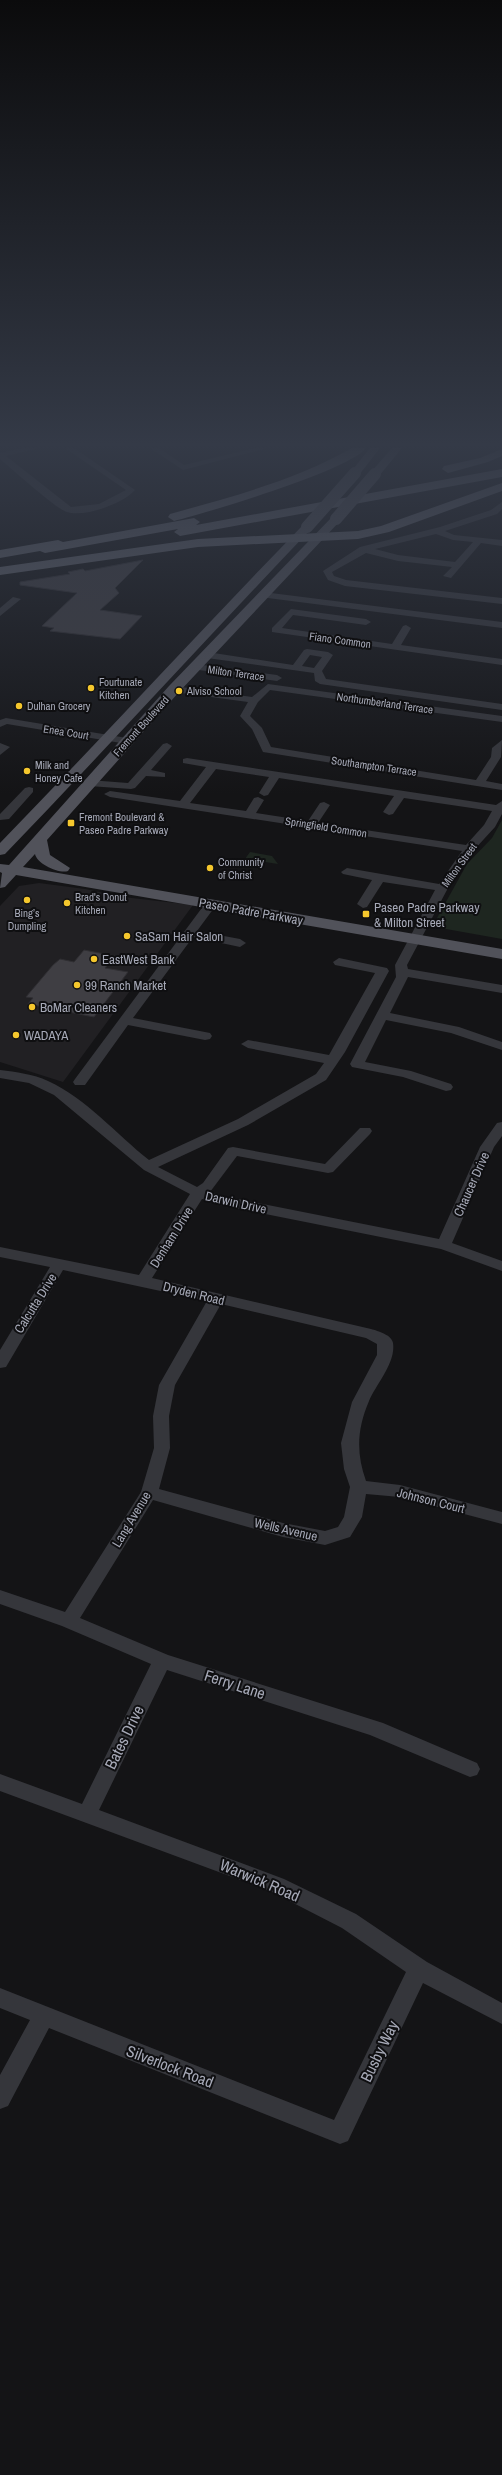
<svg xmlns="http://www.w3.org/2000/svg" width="502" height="2475" viewBox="0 0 502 2475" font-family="'Archivo Narrow',sans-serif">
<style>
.built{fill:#212023}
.green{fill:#1e2620}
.building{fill:#3f3e43;stroke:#2f2e32}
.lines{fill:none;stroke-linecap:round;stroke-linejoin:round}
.minor{fill:#35363b;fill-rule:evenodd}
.major{fill:#51525a;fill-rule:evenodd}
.highway{fill:#61636c;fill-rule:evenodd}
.major-bridge{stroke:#51525a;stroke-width:12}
.poi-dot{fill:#f5c72d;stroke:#0f0f11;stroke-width:1.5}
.labels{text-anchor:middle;stroke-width:4;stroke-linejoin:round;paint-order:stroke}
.far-street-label{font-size:11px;fill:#a6a9b7;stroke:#0f0f11}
.far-poi-label{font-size:11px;fill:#a6a9b7;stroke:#0f0f11;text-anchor:start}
.poi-label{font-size:13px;fill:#a6a9b7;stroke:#0f0f11;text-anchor:start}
.street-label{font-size:13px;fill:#a6a9b7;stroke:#0f0f11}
.near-street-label{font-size:16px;fill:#a6a9b7;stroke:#0f0f11}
</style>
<rect width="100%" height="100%" fill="#141416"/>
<path class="built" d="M39 883 85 889 123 897 193 905 63 1082 0 1062V906L19 886Z"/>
<path class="green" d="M502 820V939L446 929 438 924 437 918 467 864 492 838Z
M250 852 272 856 278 864 245 859Z"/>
<path class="building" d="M143 560 115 588 119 593 100 610 142 616 120 639 50 631 54 628 42 626 77 593 20 585V582L70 574 68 572 83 569 85 571Z
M84 950 115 956 105 968 128 972 94 1017 28 1004 33 998 26 997 53 965 60 959 74 962Z"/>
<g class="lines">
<path class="minor" d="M23 448H39L6 456 71 507 99 504 126 490 65 448H74L135 490C124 503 84 518 67 512 56 509 12 469 0 459V453Z
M150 448H159L184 465 255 448H268L183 470Z
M502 502V509L497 514 445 531 454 535 502 540V546L481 543 451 578 443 576 452 567 398 561 366 553 332 572 334 576 346 580 502 598V604L345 586 328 580 323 571 360 547 440 527 491 510ZM436 534 453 540 473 542 455 562 398 555 375 549Z
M263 592 502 622V628L260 597V593Z
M13 597 21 599 0 616V608Z
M291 609 366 619 371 622 366 625 293 615 282 628 392 644 403 626 406 625 411 628 401 645 502 659V665L272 632V628Z
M307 649 328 652 333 655 322 671 326 679 502 704V710L320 684 315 681 314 673 207 658 202 655 207 652 293 665 304 650ZM310 655 322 657 314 668 302 666Z
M195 664 277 675 282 678 277 681 192 669V665Z
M268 684 502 716V722L270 690 258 702 250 716 262 728 271 747 476 780 491 757 492 748 502 740 501 757 486 781 502 784V790L263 752 252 729 240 716 248 702 174 692 169 689 174 686 252 697Z
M6 718 127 738 132 741 127 744 7 724 0 727V720Z
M0 743 10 747 0 755Z
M167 743 172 746 151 770 165 773V777L146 776 135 788 131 789 89 786 84 783 89 780 128 783 163 744Z
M187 758 496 805 502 801V814L495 827 473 851 448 888 407 965 408 969 502 985V993L408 977 390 1013 459 1027 502 1042V1050L451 1033 386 1020 365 1062 411 1071 451 1084 453 1087 451 1090 446 1091 403 1077 352 1067 350 1064 396 977 395 965 435 890 383 882 367 907 363 908 357 904 372 880 343 874 341 872 347 868 439 884 462 851 110 797 104 794 110 791 180 801 206 767 183 763V759ZM216 769 269 777 259 793 264 796 268 795 279 778 394 796 383 812 389 815 393 814 404 798 492 811 484 825 466 845 318 823 330 805 324 802 320 803 308 821 256 813 264 800 258 797 254 798 246 811 190 803Z
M29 787 33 788V792L9 819 0 820V814L25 788Z
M211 900 217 904 197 931 240 939 246 943 240 947 193 937 133 1018 210 1033 212 1036 210 1039 205 1040 128 1025 85 1085H75L73 1082 75 1079 207 901Z
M339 958 387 968 389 971 345 1052 326 1080 248 1125 158 1167 197 1187 203 1183 228 1148 233 1147 325 1164 360 1128H370L372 1131 370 1134 333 1172 328 1173 237 1156 210 1192 223 1196 439 1239 480 1147 497 1123 502 1122V1136L494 1147 452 1243 502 1261V1271L441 1249 220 1205 202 1199 152 1278 371 1329C378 1331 392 1335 393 1343 396 1363 376 1384 369 1401 357 1429 356 1453 366 1481L400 1485 502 1512V1524L400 1497 366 1494 362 1517 350 1537 325 1545 283 1537 153 1500 80 1618 168 1655 383 1723 477 1763 480 1769 477 1775 470 1777 370 1735 167 1670 99 1810 284 1879 356 1914 427 1962 502 2003V2024L423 1983 348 2141 340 2144 49 2028 8 2106 0 2109V2075L30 2020 0 2008V1988L334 2120 406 1972 342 1928 270 1891 0 1791V1774L82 1804 151 1664 62 1626 0 1604V1590L65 1612 141 1492 154 1448 153 1416 159 1385 207 1301 63 1270 6 1367 0 1368V1350L50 1267 0 1257V1247L139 1275 190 1194 144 1170 54 1095 29 1083 0 1078V1070C16 1072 33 1074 48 1081 87 1099 116 1134 149 1160L238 1119 316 1074 324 1063 248 1048 241 1044 248 1040 329 1055 375 973 335 965 333 962ZM221 1304 366 1338 377 1344V1355L352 1402 341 1443 344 1469 350 1487 344 1517 338 1527 325 1531 283 1523 159 1489 170 1448 169 1416 175 1385Z"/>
<path class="major" d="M370 448H380L359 475H351L350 473Z
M392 448H402L379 476H371V472Z
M336 516 340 517V521L179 692 47 840 50 855 70 868 68 871C59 874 37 864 35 854L23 867 502 949V959L16 875 5 887 0 888 2 873 0 872V864L9 865 169 686 332 517Z
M307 524 311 525V529C208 637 108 747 5 854L0 855V843C102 738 201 630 303 525Z"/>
<path class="highway" d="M352 448H366C350 470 206 513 174 521L168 517 170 514C231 497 296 480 352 448Z
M502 449V456L488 462 448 473 442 469 444 466 480 458Z
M502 469V477L180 536 174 532 178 529 45 553 40 551 0 558V550L58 540 63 542 194 518 200 522 196 525Z
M502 483V491L389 532 358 539 198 547 0 575V567L198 539 358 531 381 526Z"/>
<path class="major-bridge" d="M336 519 375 474
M307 527 355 473"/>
</g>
<linearGradient id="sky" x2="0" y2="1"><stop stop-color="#0b0b0c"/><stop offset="0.56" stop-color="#343a47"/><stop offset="1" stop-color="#343a47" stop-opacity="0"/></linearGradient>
<rect width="502" height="794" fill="url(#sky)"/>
<g class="poi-dot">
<circle cx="91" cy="688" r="4"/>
<circle cx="179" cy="691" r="4"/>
<circle cx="19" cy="706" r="4"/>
<circle cx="27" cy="771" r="4"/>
<rect x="67" y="819" width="8" height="8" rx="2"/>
<circle cx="210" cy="868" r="4"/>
<circle cx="27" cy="900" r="4"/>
<circle cx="67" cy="903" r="4"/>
<rect x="362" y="910" width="8" height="8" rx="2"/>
<circle cx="127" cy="936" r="4"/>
<circle cx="94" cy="959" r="4"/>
<circle cx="77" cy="985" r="4"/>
<circle cx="32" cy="1007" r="4"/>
<circle cx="16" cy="1035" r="4"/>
</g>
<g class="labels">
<g class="far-street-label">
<text transform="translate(340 640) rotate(8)" y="4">Fiano Common</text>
<text transform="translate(236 673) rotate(8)" y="4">Milton Terrace</text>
<text transform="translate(385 703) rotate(8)" y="4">Northumberland Terrace</text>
<text transform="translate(141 726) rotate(-48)" y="4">Fremont Boulevard</text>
<text transform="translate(66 732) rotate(9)" y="4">Enea Court</text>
<text transform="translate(374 766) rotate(8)" y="4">Southampton Terrace</text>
<text transform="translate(326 827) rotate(9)" y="4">Springfield Common</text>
<text transform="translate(459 865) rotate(-54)" y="4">Milton Street</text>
</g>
<g class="far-poi-label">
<text x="99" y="686">Fourtunate<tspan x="99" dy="13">Kitchen</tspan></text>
<text x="187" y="695">Alviso School</text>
<text x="27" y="710">Dulhan Grocery</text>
<text x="35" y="769">Milk and<tspan x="35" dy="13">Honey Cafe</tspan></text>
<text x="79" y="821">Fremont Boulevard &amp;<tspan x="79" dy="13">Paseo Padre Parkway</tspan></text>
<text x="218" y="866">Community<tspan x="218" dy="13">of Christ</tspan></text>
<text x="75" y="901">Brad's Donut<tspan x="75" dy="13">Kitchen</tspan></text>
<text x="27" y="917" text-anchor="middle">Bing’s<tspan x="27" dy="13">Dumpling</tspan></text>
</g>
<g class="poi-label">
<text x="374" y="912">Paseo Padre Parkway<tspan x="374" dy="15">&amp; Milton Street</tspan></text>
<text x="135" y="941">SaSam Hair Salon</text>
<text x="102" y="964">EastWest Bank</text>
<text x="85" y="990">99 Ranch Market</text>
<text x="40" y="1012">BoMar Cleaners</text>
<text x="24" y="1040">WADAYA</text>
</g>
<g class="street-label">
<text transform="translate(251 911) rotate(10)" y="5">Paseo Padre Parkway</text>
<text transform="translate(471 1184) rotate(-66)" y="5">Chaucer Drive</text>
<text transform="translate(236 1202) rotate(13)" y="5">Darwin Drive</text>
<text transform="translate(171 1237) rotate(-58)" y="5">Denham Drive</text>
<text transform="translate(194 1293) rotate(14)" y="5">Dryden Road</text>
<text transform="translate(35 1303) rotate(-58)" y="5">Calcutta Drive</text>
<text transform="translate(431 1500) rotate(14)" y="5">Johnson Court</text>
<text transform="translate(131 1519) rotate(-59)" y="5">Lang Avenue</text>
<text transform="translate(286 1529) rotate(13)" y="5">Wells Avenue</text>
</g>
<g class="near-street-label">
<text transform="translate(235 1684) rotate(18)" y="6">Ferry Lane</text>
<text transform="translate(124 1737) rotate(-64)" y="6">Bates Drive</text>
<text transform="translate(260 1880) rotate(23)" y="6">Warwick Road</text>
<text transform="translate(379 2051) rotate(-64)" y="6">Busby Way</text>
<text transform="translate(170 2066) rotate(21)" y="6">Silverlock Road</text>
</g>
</g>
</svg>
